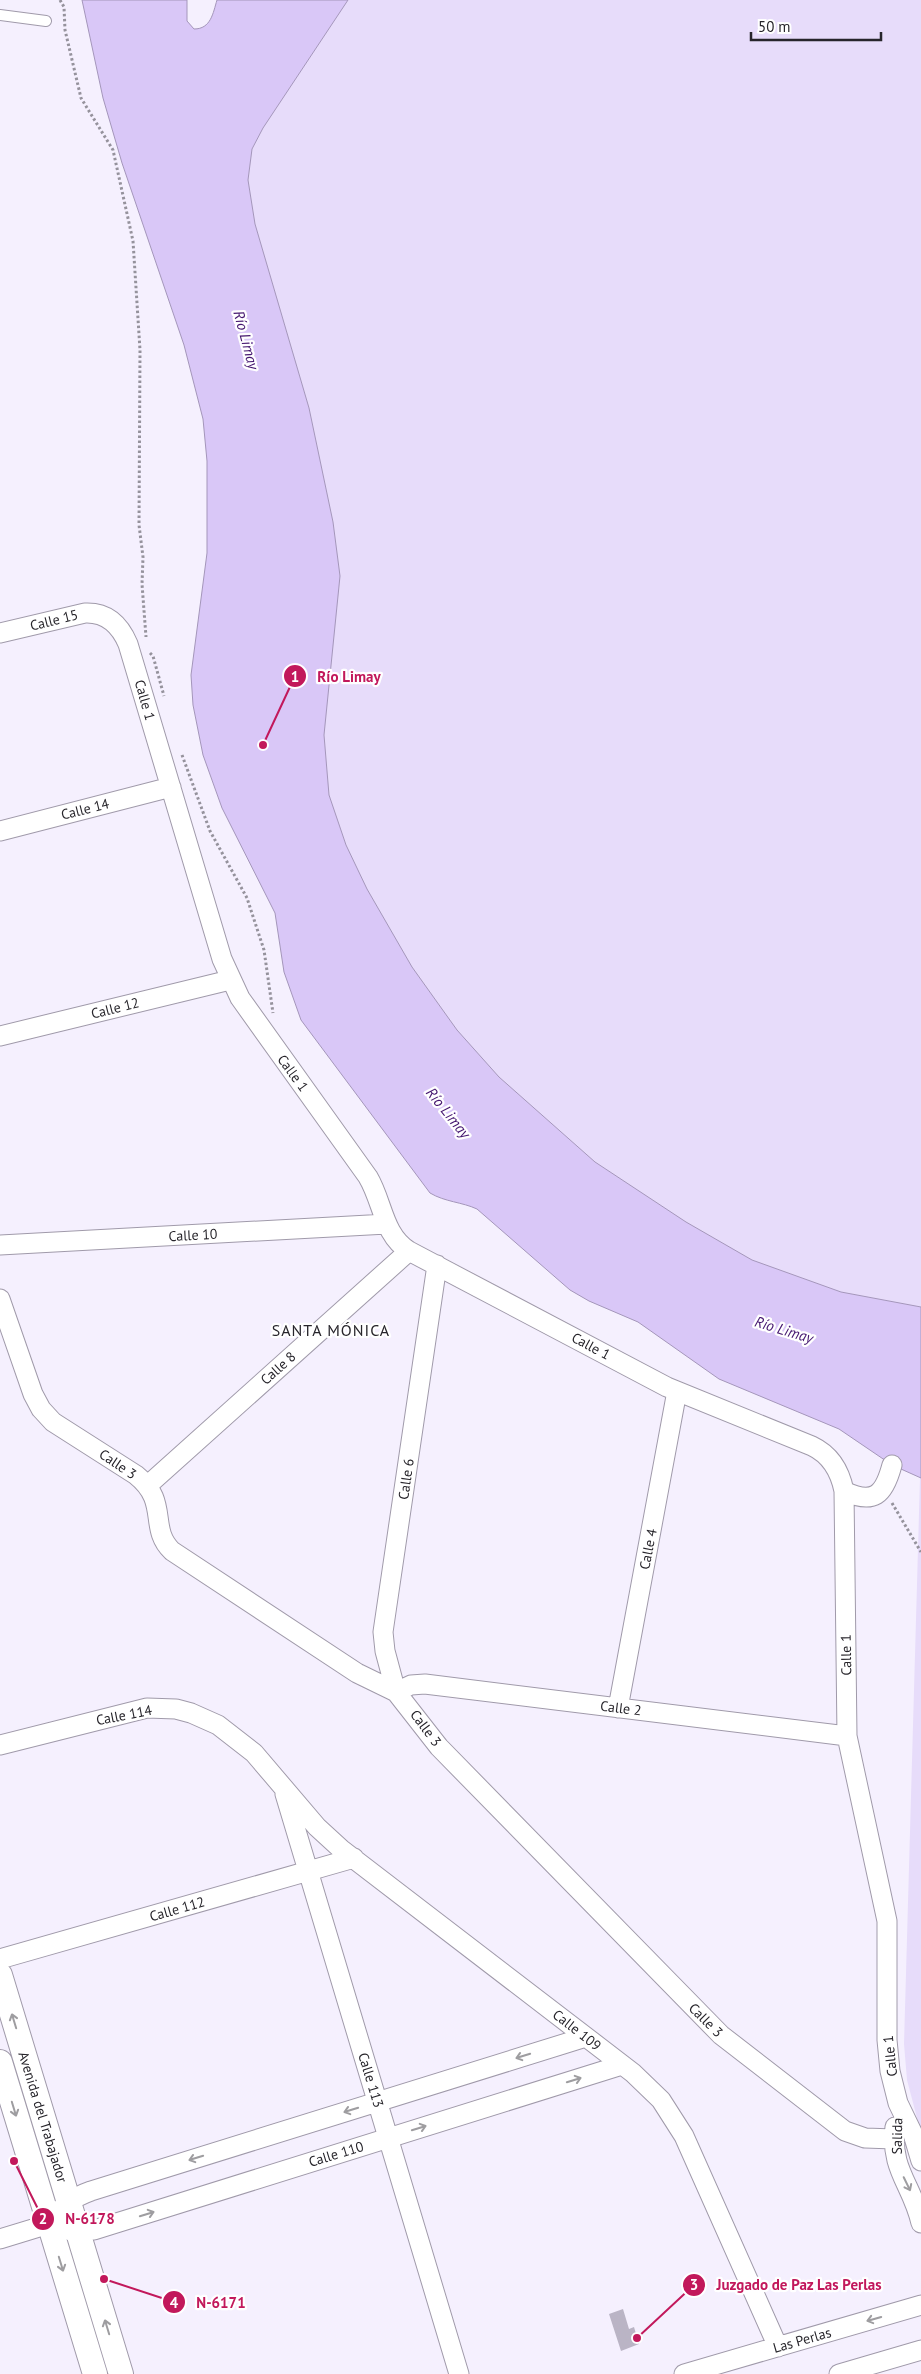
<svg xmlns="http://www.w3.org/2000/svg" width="921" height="2374" viewBox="0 0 921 2374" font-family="'PT Sans',sans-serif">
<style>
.green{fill:#e7dcfa}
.water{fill:#d9c7f7;stroke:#a496ba}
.building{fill:#bab4c5}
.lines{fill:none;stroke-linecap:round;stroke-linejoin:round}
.service-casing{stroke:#a09aaa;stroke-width:12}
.minor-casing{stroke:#a09aaa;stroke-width:21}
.tertiary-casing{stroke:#a09aaa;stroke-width:26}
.path{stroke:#95929c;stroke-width:3;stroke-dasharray:2.5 2.5;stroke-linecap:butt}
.service{stroke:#fff;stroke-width:10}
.minor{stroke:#fff;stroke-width:19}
.tertiary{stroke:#fff;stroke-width:24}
.oneway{stroke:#9e9da0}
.labels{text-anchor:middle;stroke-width:4.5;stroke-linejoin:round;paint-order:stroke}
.street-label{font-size:14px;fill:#27252b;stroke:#fff}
.water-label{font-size:15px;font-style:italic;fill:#44166f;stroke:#fff}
.quarter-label{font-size:16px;letter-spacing:1px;fill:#27252b;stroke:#fff}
.leader{fill:none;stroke:#c2185b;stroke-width:2}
.callout-dot{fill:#c2185b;stroke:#fff;stroke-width:2}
.mark-label{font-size:15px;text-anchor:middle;font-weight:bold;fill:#fff}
.callout-label{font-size:15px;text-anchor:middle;font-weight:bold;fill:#c2185b;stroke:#fff;stroke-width:4.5;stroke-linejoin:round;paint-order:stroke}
</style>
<rect width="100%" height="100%" fill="#f5f0fe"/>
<path class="green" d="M348 0H921V1307L841 1292 752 1260 686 1222 595 1162 499 1077 457 1030 412 967 367 889 346 845 329 795 324 735 340 576 333 522 309 408 255 224 248 180 252 149 263 128Z
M920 1478H921V2133L907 2080 904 2044Z"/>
<path class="water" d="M82 0H187V21L194 29C211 29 213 13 217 0H348L263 128 252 149 248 180 255 224 309 408 333 522 340 576 324 735 329 795 346 845 367 889 412 967 457 1030 499 1077 595 1162 686 1222 752 1260 841 1292 921 1307V1478L892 1465 839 1429 719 1379 638 1322 589 1301 570 1290 477 1209C462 1202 445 1202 430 1193L301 1020 284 972 275 913 222 808 203 755 193 705 191 675 207 553V461L203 419 184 345 122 163 103 98Z"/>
<path class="building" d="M623 2309 629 2329 634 2327 639 2344 621 2351 609 2314Z"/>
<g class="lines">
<g class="service-casing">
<path id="service" d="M0 15 46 21"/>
</g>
<g class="minor-casing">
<path id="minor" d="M0 633 85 613C107 612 120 625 128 644L222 959 240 998 368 1177C383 1202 383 1235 409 1251L667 1387 812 1446C831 1455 840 1471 844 1491L847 1736 887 1921V2040L890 2071 898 2103 913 2134 921 2161
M0 831 171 787
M0 1036 230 980
M0 1245 387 1224
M437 1265 383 1632 385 1651 396 1692 411 1685 425 1684 847 1736
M0 1299 33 1394 41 1409 53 1422 136 1475C170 1502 148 1528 172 1551L357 1673 396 1692 439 1747 721 2035 845 2131 865 2138 894 2139
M147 1486 409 1251
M844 1491C874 1505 884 1495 892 1465
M618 1708 677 1391
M0 1745 147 1708 176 1709 191 1713 218 1725 254 1753 317 1827 341 1849 633 2073 661 2100 684 2136 778 2347
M285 1794 459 2374
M0 1959 354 1858
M895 2127C890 2170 912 2184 921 2223
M49 2224C61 2207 71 2198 91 2191L586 2037
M0 2239 49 2224 71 2231 94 2230 622 2065
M684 2374 921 2305
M839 2374 921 2350"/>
</g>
<g class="tertiary-casing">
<path id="tertiary" d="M0 1975 121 2374
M0 2062 95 2374"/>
</g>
<path class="path" d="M60 0 64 7 65 30 81 98 113 150 133 241 140 350 139 525 143 557 142 584 146 637
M150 653 153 656 164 696
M182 755 210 831 247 898 264 950 273 1013
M892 1503 921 1552"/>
<use href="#service" class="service"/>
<use href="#minor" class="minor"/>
<use href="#tertiary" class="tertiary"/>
</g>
<defs><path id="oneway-shaft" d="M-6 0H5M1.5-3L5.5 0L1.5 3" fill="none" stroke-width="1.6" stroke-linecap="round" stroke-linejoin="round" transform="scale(1.25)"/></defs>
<g class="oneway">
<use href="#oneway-shaft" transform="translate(14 2021) rotate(-107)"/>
<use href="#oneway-shaft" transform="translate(523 2056) rotate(163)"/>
<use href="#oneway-shaft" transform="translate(574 2080) rotate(-17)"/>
<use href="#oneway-shaft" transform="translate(14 2109) rotate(73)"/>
<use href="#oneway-shaft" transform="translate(351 2110) rotate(163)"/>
<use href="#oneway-shaft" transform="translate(419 2128) rotate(-17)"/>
<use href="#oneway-shaft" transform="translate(196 2158) rotate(163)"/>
<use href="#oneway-shaft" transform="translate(907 2184) rotate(64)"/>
<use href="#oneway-shaft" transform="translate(147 2214) rotate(-17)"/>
<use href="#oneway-shaft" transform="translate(61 2264) rotate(73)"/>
<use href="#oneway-shaft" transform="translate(874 2319) rotate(164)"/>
<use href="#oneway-shaft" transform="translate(107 2327) rotate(-107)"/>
</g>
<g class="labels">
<g class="street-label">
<text transform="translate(54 620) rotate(-14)" y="5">Calle 15</text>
<text transform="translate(145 700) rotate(74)" y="5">Calle 1</text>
<text transform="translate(85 809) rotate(-14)" y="5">Calle 14</text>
<text transform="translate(115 1008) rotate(-14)" y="5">Calle 12</text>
<text transform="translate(293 1073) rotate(54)" y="5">Calle 1</text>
<text transform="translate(193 1235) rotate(-3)" y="5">Calle 10</text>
<text transform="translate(591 1346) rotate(28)" y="5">Calle 1</text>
<text transform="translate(278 1368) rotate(-42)" y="5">Calle 8</text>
<text transform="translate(118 1464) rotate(34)" y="5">Calle 3</text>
<text transform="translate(406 1479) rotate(-82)" y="5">Calle 6</text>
<text transform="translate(648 1549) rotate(-79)" y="5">Calle 4</text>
<text transform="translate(846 1655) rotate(-91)" y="5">Calle 1</text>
<text transform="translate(621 1708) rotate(7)" y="5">Calle 2</text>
<text transform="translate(124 1715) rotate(-11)" y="5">Calle 114</text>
<text transform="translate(426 1728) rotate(53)" y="5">Calle 3</text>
<text transform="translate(177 1909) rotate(-16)" y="5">Calle 112</text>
<text transform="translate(706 2020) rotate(45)" y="5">Calle 3</text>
<text transform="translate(577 2030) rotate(38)" y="5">Calle 109</text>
<text transform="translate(890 2056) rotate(-96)" y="5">Calle 1</text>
<text transform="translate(371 2080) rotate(73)" y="5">Calle 113</text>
<text transform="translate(43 2117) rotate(73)" y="5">Avenida del Trabajador</text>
<text transform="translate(897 2136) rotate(-89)" y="5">Salida</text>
<text transform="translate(336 2154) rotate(-17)" y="5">Calle 110</text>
<text transform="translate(802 2340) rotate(-16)" y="5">Las Perlas</text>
</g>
<g class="water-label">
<text transform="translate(246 340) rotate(75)" y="5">Río Limay</text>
<text transform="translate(448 1113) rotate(51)" y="5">Río Limay</text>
<text transform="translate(784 1330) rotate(17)" y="5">Río Limay</text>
</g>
<g class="quarter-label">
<text x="331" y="1336">SANTA MÓNICA</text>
</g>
</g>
<path class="leader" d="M263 745L295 676M14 2161L43 2219M637 2338L694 2285M104 2279L174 2302"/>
<g class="callout-dot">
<circle cx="263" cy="745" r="5"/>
<circle cx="14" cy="2161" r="5"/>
<circle cx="637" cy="2338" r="5"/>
<circle cx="104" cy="2279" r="5"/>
<circle cx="295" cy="676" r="12"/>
<circle cx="43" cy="2219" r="12"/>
<circle cx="694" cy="2285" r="12"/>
<circle cx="174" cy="2302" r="12"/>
</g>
<g class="mark-label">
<text x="295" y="682">1</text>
<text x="43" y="2224">2</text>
<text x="694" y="2290">3</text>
<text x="174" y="2308">4</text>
</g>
<g class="callout-label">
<text x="349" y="682">Río Limay</text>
<text x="90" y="2224">N-6178</text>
<text x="799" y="2290">Juzgado de Paz Las Perlas</text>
<text x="221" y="2308">N-6171</text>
</g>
<path d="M751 32v8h130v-8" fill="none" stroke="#27252b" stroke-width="2.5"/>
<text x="758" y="32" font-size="15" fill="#27252b" stroke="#ffffff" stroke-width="4" paint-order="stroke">50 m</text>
</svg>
